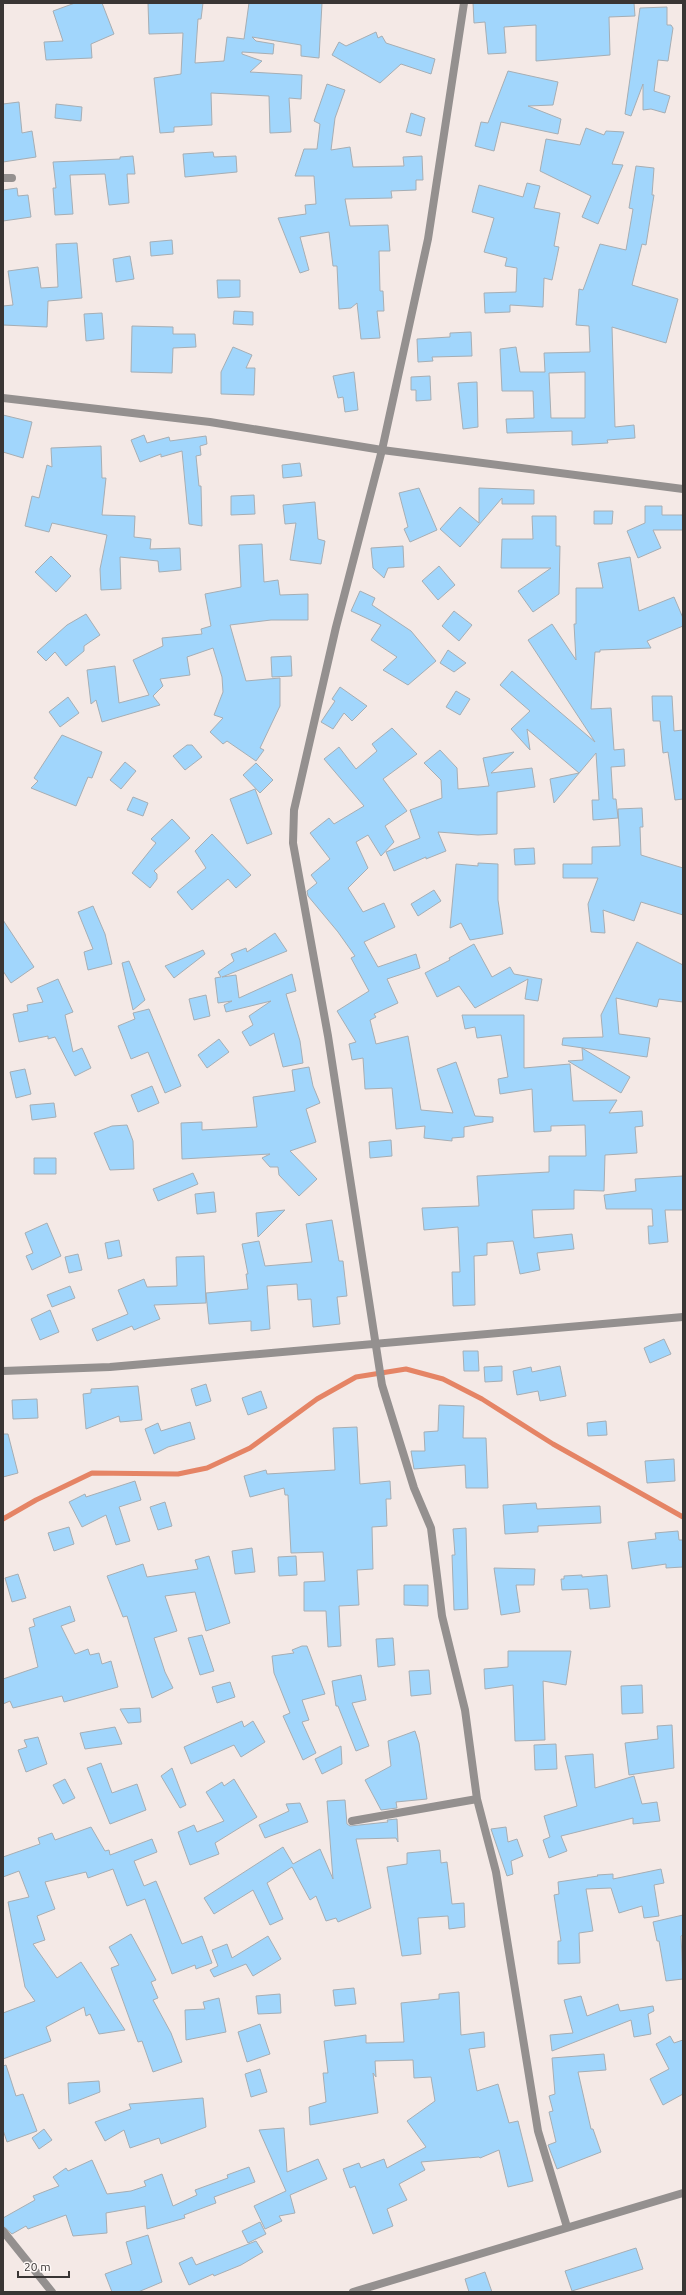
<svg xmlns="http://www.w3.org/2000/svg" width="686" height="2295" viewBox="0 0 686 2295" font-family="Ubuntu,sans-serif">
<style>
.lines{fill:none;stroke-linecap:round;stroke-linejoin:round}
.stream{stroke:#e58465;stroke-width:5}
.building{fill:#a1d6fc;stroke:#a6aeb4;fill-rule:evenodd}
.minor{stroke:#94908f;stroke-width:8}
.tertiary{stroke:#94908f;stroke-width:8}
</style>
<rect width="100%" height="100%" fill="#f4e9e6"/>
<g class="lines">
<path class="stream" d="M3 1519 36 1500 92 1473 178 1474 207 1468 250 1448 317 1399 356 1377 406 1369 443 1379 482 1399 553 1444 683 1517"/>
</g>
<path class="building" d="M75 3H102L114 34 91 44 92 58 46 60 44 42 63 41 53 11Z
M148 3H203L201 19H198L195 63 224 61 227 37 244 39 249 3H322L319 58 301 56V45L252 37 256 41 274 44 273 54 242 52V54L262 61 250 72 302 75 301 99 289 98 291 132 270 133 269 96 211 93 212 125 174 127V132L160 133 154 78 181 74 183 33 149 34Z
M473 3H634L635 16 609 17 610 55 536 61V25L504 27 506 53 488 54 485 22 474 23Z
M667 7V25H671L673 28 668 61 658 60 654 91 670 96 665 113 651 109 643 110V84L631 116 625 114 640 8Z
M376 32 378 38 382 36 386 43 435 59 431 74 401 64 380 83 332 55 339 42 346 46Z
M508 71 558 82 553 105 528 106 561 119 558 134 501 122 494 151 475 146 481 122 488 123Z
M327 84 345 90 335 118 331 150 350 147 353 167 404 166 403 157 422 156 423 180H416V190L391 191 392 198 345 199 350 226 388 225 390 251H379L380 291H383L384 311H377L380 338 361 339 357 303 351 308 339 309 337 266H333L329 232 300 237 309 270 300 273 278 218 306 214 305 205 316 204 314 176H295L304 149H317L320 124 314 121Z
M19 102 22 133 32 131 36 157 3 162V104Z
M56 104 82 107 81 121 55 118Z
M411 113 425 118 421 136 406 132Z
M586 128 604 135 606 131 624 132 612 164 623 165 598 224 582 217 591 196 540 171 546 139 580 145Z
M213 152 214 157 236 156 237 172 185 177 183 154Z
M133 156 135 174H127L129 203 109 205 105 174 70 175 73 214 55 215 53 188H56L53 162 120 159V157Z
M636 166 654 168 652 195H654L646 245 642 244 632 285 678 299 666 343 612 327 615 427 634 425 635 438 607 440 608 443 572 445V431L507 433 506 419 534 418 533 391H502L500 349 516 347 520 372H545L544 353 590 352 589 326 576 325 579 289 583 290 600 244 626 250 633 209 629 208ZM585 372V418H551L549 373Z
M527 183 540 186 534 208 560 213 554 246 559 247 555 266 552 280 544 278 543 307 510 305V312L485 313 484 293 516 292 517 268 505 266 507 258 484 252 494 218 472 212 479 185 523 197Z
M17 188 18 196 28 195 31 217 3 221V190Z
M172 240 173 254 151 256 150 242Z
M77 243 82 298 48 301 47 327 3 325V306L13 305 8 271 38 267 41 288 58 287 56 244Z
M130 256 134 279 116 282 113 259Z
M217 280H240V297L218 298Z
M234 311 253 312V325L233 324Z
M102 313 104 339 86 341 84 314Z
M132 326 173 327V334H195L196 347 173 348 172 373 131 372Z
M471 332 472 356 432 357 433 361 418 362 417 339 450 337V333Z
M233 347 252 355 246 368H255L254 395 221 394V372Z
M354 372 358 410 345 412 343 397 338 398 333 376Z
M430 376 431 400 416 401V390H411V377Z
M477 382 478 427 463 429 458 383Z
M3 415 32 422 23 458 3 452Z
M144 435 147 443 169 437 170 441 206 436 207 444 200 446 201 455 196 456 199 486H201L202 526 189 524 182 451 161 457V454L140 462 131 440Z
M101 446 102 478H106L102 515 135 516 134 537 151 539 150 549 180 548 181 570 159 572 158 561 120 557 121 589 101 590 100 569 107 535 52 523 49 532 25 526 32 496 39 498 47 465 52 467 51 448Z
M300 463 302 476 283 478 282 465Z
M419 488 437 530 410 542 404 529 408 527 399 493Z
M479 488 534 490V504H502V498L460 547 440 529 460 507 479 523Z
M254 495 255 514 231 515V496Z
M315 502 318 539 325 541 321 564 290 560 296 523 285 524 283 505Z
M645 506H662V515H683V530H653L661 548 638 558 627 531 645 523Z
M594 511H613L612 524H594Z
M532 516H556V546H560L559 594 533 612 518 591 551 568H501L502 539H533Z
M262 544 264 582 278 580 280 595 308 594V620H271L230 625 246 681 280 678V706L260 748 264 750 256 761 227 741 223 744 210 732 223 718 214 715 223 692 222 677 213 648 187 657 190 675 160 679 163 686 153 696 160 705 102 722 96 700 91 704 87 670 115 666 119 703 149 695 133 660 163 646 162 638 202 634 201 629 211 626 205 594 241 587 239 545Z
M403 546 404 567 388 568 384 578 373 568 371 548Z
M51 556 71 576 56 592 35 572Z
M630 557 639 611 674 597 683 618V626L647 641 651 648 600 650V652H595L591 709 611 708 614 750 624 749 625 766 611 767 613 799H616L618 818 593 820 592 800H599L596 753 554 803 550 779 579 773 527 729 530 750 511 729 530 711 500 685 512 671 595 742 528 640 552 624 576 660 574 624H576V588H603L598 563Z
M439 566 455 585 438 600 422 581Z
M360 591 375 598 372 605 411 631 436 661 408 685 383 670 397 657 371 640 381 625 351 611Z
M454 611 472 625 459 641 442 626Z
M86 614 100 635 84 646V651L66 666 55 652 46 661 37 652 67 625Z
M448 650 466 663 454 672 440 663Z
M291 656 292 676 272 677 271 657Z
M340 687 367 706 352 721 344 713 333 729 321 722 335 701 332 699Z
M456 691 470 699 460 715 446 707Z
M652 696H672L674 731 683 730V799L675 800 668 752 663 753 660 721H653Z
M68 697 79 713 60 727 49 712Z
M392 728 417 754 383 779 407 811 385 826 394 842 381 856 368 835 356 842 368 868 348 888 363 912 384 903 395 927 364 942 378 967 416 954 420 968 387 979 398 1003 374 1014 376 1017 370 1020 376 1044 408 1036 421 1110 453 1113 437 1069 456 1062 475 1116 493 1117V1122L464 1127V1137L452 1138V1141L424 1138 425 1126 396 1129 392 1088 365 1089 363 1058 352 1060 349 1044 356 1042 337 1011 369 991 351 958 355 956 338 932 308 896 307 891 317 883 311 875 330 859 310 833 329 818 334 824 364 806 324 759 339 747 356 769 377 751 372 744Z
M62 735 102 752 92 778 88 777 76 806 31 788 38 781 34 778Z
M187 745H192L202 757 185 770 173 756Z
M440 750 457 768 458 789 489 786 483 758 514 752 491 773 532 768 535 787 497 792V834L478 835 438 832 446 851 426 859V857L394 871 386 852 420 838 410 810 442 798 441 780 424 763Z
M125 762 136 771 121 789 110 780Z
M256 763 273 780 260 793 243 775Z
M255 789 272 834 247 844 230 799Z
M133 797 148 803 143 816 127 810Z
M642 808 643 827H640L641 855 683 868V915L641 902 634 921 603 910 605 933 591 932 588 904 598 878H563V864H592V847L620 846 618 809Z
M172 819 190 838 154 871 157 874V879L150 888 132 873 156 843 151 839Z
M212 834 251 875 236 888 228 879 192 910 177 892 206 868 195 851Z
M534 848 535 864 515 865 514 849Z
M478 863 498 864V900L503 934 470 940 461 923 450 928 456 864 478 866Z
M434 890 441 901 418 916 411 904Z
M93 906 105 934 112 964 88 970 84 952 93 949 78 912Z
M3 920 34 967 11 983 3 971Z
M275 933 287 951 222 977 236 975 239 998 292 974 296 991 286 994 300 1041 303 1063 283 1067 274 1033 250 1046 242 1032 253 1025 249 1016 271 1001 226 1012 224 1005 232 1001 218 1003 215 978 221 977 218 972 234 961 231 954 246 948 247 952Z
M637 942 683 965V1002L659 999 657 1007 616 998 619 1034 650 1038 647 1057 562 1045 563 1038 603 1037 601 1015Z
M474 944 492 977 510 967 514 974 542 979 538 1001 525 999 528 979 475 1008 459 986 437 997 425 973 450 960 449 958Z
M203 950 205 954 174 978 165 966Z
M129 961 145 1000 133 1010 122 963Z
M58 979 73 1012 65 1015 73 1052 82 1048 91 1068 75 1076 55 1037 48 1039V1036L19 1042 13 1014 28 1011 27 1005 43 1002 37 988Z
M206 995 210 1016 194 1020 189 999Z
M149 1009 181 1086 165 1093 148 1052 131 1059 118 1026 135 1019 133 1013Z
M462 1015H524V1068L570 1064 573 1101 617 1100 609 1113 642 1111 643 1126 635 1127 637 1153 605 1155 604 1191 574 1190V1209L532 1210 534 1238 572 1234 574 1249 537 1253 540 1270 520 1274 513 1241 487 1243V1255L474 1256 475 1305 453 1306 452 1272H460L458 1227 424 1230 422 1208 479 1206 477 1176 549 1172V1156H586L585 1125 551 1126V1131L534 1132 532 1089 500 1094 498 1079 508 1077 501 1035 477 1038 475 1027 465 1029Z
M219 1039 229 1052 207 1068 198 1055Z
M582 1048 630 1077 621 1093 568 1061 583 1060Z
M309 1067 313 1086 320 1103 306 1109 316 1142 290 1151 317 1179 299 1196 279 1175 278 1167H270L262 1158 270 1154 182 1159 181 1123 202 1122V1130L257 1127 253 1097 295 1091 292 1070Z
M25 1069 31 1094 16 1098 10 1072Z
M152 1086 159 1103 138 1112 131 1095Z
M54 1103 56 1117 32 1120 30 1105Z
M127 1125 133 1141 134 1169 110 1170 94 1133 112 1126Z
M391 1140 392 1156 370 1158 369 1142Z
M34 1158H56V1174H34Z
M193 1173 198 1184 158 1201 153 1189Z
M683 1176V1210H665L668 1242 649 1244 648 1226H653L652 1209H606L604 1195 636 1191 635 1179Z
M214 1192 216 1212 197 1214 195 1194Z
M285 1210 258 1237 256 1213Z
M332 1220 339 1261H343L347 1296 337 1297 340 1324 313 1327 311 1299 298 1300 297 1284 267 1286 270 1329 251 1331V1321L209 1324 206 1293 248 1289 246 1274H248L242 1244 259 1241 265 1266 312 1262 306 1224Z
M47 1223 61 1256 32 1270 26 1256 33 1253 25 1233Z
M119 1240 122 1256 108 1259 105 1243Z
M78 1254 82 1270 69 1273 65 1257Z
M204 1256 206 1303 154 1305 160 1319 134 1330 132 1326 97 1341 92 1329 128 1314 118 1290 144 1279 147 1287 177 1286 176 1257Z
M70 1286 75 1298 52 1307 47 1295Z
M50 1310 59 1332 40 1340 31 1319Z
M664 1339 671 1354 650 1363 644 1348Z
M463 1351H478L479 1371H464Z
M502 1366V1381L485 1382 484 1367Z
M560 1366 566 1396 540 1401 538 1391 517 1395 513 1371 531 1367 532 1372Z
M206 1384 211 1401 196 1406 191 1389Z
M138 1386 142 1420 120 1422 119 1416 86 1429 83 1394 91 1393V1389Z
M261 1391 267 1408 248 1415 242 1398Z
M37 1399 38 1418 13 1419 12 1400Z
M439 1405 464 1406 463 1438H486L488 1488H466L465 1465 414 1469 411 1451H425L424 1432 438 1431Z
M606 1421 607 1435 588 1436 587 1423Z
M190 1422 195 1439 168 1447 154 1454 145 1429 158 1423 161 1431Z
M357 1427 360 1484 390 1481 391 1499H386L387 1526 372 1527 373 1569 357 1570 359 1605 339 1606 341 1646 328 1647 326 1611H304V1582L325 1581 323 1552 291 1553 288 1495H285L284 1488 250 1497 244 1476 266 1470 267 1474 335 1470 333 1428Z
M3 1434H8L18 1473 3 1477Z
M674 1459 675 1481 647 1483 645 1461Z
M135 1481 141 1500 119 1507 130 1541 116 1545 106 1515 82 1527 69 1502 85 1494 86 1497Z
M165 1502 172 1526 158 1530 150 1507Z
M536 1503 537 1509 600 1506 601 1523 538 1526V1532L505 1534 503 1505Z
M69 1527 74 1544 54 1551 48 1533Z
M466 1528 468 1609 454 1610 452 1555H455L453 1529Z
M678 1531 679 1540H683V1567L666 1568V1564L632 1569 628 1542 656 1539 655 1533Z
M252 1548 255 1572 235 1574 232 1551Z
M209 1556 230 1623 206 1631 195 1592 165 1596 177 1631 154 1638 165 1672 173 1688 152 1698 127 1616 123 1617 107 1576 143 1564 147 1577 198 1569 195 1560Z
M296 1556 297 1575 279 1576 278 1557Z
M494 1568 535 1569 534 1585H516L520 1612 501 1615Z
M18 1574 26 1598 12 1602 5 1578Z
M582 1575V1577L607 1575 610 1607 590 1609 588 1589 562 1590 561 1579H564V1576Z
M404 1585H428V1606L404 1605Z
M70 1606 75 1621 61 1626 75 1654 88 1649 90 1655 99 1653 102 1664 111 1661 118 1687 64 1702 62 1696 13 1708 10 1701 3 1704V1679L38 1667 29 1628 35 1626 33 1619Z
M202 1635 214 1671 200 1675 188 1638Z
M393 1638 395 1665 378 1667 376 1639Z
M302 1646H307L325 1694 302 1700 309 1720 302 1722 316 1753 303 1760 283 1716 290 1713 274 1673 272 1656 294 1653 292 1650Z
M508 1651H571L566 1685 543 1681 545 1740 515 1741 513 1685 485 1689 484 1669 508 1667Z
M429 1670 431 1694 411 1696 409 1671Z
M361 1675 366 1700 352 1703 369 1746 356 1751 338 1706H336L332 1681Z
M230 1682 235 1697 217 1703 212 1687Z
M642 1685 643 1713 622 1714 621 1686Z
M140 1708 141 1722 128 1723 120 1709Z
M242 1721 244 1727 253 1721 265 1742 241 1757 234 1745 191 1764 184 1747Z
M672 1725 674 1768 629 1775 625 1743 658 1739 657 1726Z
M115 1727 122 1744 85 1749 80 1733Z
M415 1731 419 1743 427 1799 396 1802 397 1808 381 1810 365 1780 391 1766 388 1741Z
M38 1737 47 1764 26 1772 18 1750 27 1747 24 1740Z
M556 1744 557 1769 535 1770 534 1745Z
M341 1746 342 1764 322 1774 315 1759Z
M593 1754 595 1788 634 1776 642 1804 657 1802 660 1821 633 1824V1818L561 1836 567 1851 549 1858 543 1840 550 1837 544 1816 577 1806 565 1756Z
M101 1763 112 1793 137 1784 146 1810 110 1824 87 1768Z
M172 1768 186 1805 180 1808 161 1776Z
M65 1779 75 1798 63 1804 53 1785Z
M234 1779 257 1817 215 1843 219 1854 190 1865 178 1832 194 1825 197 1832 224 1821 206 1792 222 1782 224 1786Z
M345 1800 347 1824 350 1826 388 1822 387 1820 397 1819 398 1842 396 1838 356 1839 371 1908 338 1922 336 1918 326 1921 316 1896 310 1900 292 1867 267 1883 283 1919 270 1925 253 1890 214 1914 204 1898 283 1847 293 1864 320 1849 333 1879 327 1801Z
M300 1803 308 1822 265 1838 259 1825 289 1811 286 1804Z
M91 1827 105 1851 109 1850 110 1855 152 1839 157 1852 134 1861 144 1886 156 1881 182 1944 202 1936 212 1963 196 1969 195 1965 172 1974 145 1899 127 1906 113 1869 88 1878 86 1872 45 1882 55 1909 37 1916 45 1940 33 1944 57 1978 81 1962 125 2030 99 2034 90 2014 86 2016 84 2007 46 2027 51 2041 3 2059V2013L35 2001 25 1987 8 1902 29 1897 19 1871 3 1877V1857L40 1844 38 1838 52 1833 55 1840Z
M506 1827 508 1842 517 1839 523 1856 511 1861 513 1874 507 1876 491 1829Z
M440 1850 441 1863 447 1862 452 1904 464 1903 465 1927 449 1929 448 1916 418 1918 421 1954 402 1956 387 1867 407 1864V1853Z
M661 1869 664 1883 654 1885 659 1916 644 1918 642 1906 619 1913 611 1888 586 1889 593 1931 579 1933 580 1963 558 1964V1941H561L554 1895 559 1894 558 1882 598 1876 597 1875 613 1874V1879Z
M683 1915V1935L681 1936 683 1979 666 1981 659 1941H657L653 1922Z
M131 1934 156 1980 151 1982 158 1998 153 2000 171 2033 182 2062 153 2072 142 2041 138 2042 111 1968 119 1965 109 1947Z
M268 1936 281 1959 253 1976 246 1964 214 1977 210 1970 218 1966 212 1950 227 1944 232 1958Z
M354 1988 356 2004 335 2006 333 1990Z
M459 1992 461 2035 484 2032 485 2047 469 2049 477 2091 498 2084 509 2123 518 2121 533 2181 508 2187 499 2150 480 2158 479 2157 421 2162 425 2170 399 2184 407 2200 387 2209 393 2226 373 2234 355 2186 350 2188 343 2169 359 2163 361 2168 384 2159 387 2168 426 2147 407 2121 435 2101 431 2077 414 2078 413 2060 375 2061 376 2077 373 2073 378 2113 310 2125 309 2107 326 2102 323 2073H328L324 2041 366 2035V2043L404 2042 401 2003 439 1999V1994Z
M280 1994 281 2013 258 2014 256 1996Z
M581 1996 587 2016 618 2004 620 2011 653 2006 654 2011 648 2014 651 2034 634 2037 631 2020 552 2051 550 2035 573 2033 564 2000Z
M219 1998 226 2032 186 2040 185 2010 205 2009 203 2002Z
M260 2024 270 2054 247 2062 238 2032Z
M670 2036 674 2043 683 2040V2094L663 2105 650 2079 669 2069 656 2044Z
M604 2054 606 2070 578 2072 591 2129H593L601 2152 557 2169 548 2145 556 2142 549 2112 553 2111 549 2096 555 2094 552 2058Z
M6 2065 16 2096 23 2094 37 2131 7 2142 3 2130V2066Z
M260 2069 267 2092 251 2097 245 2074Z
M99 2081 100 2092 69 2104 68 2083Z
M203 2098 206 2127 161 2144 159 2138 130 2148 124 2130 105 2141 95 2122 131 2109 129 2104Z
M284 2128 287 2172 318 2159 327 2179 290 2195 295 2213 279 2216 282 2221 265 2229 254 2206 286 2191 259 2130Z
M44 2129 52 2140 39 2149 32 2138Z
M92 2160 107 2194 131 2191 146 2186 144 2181 162 2174 173 2206 197 2195 195 2190 228 2178 227 2175 249 2167 255 2182 214 2197 216 2203 184 2215 185 2218 147 2229 145 2206 106 2213 107 2233 73 2236 66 2215 28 2229 26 2226 12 2234 3 2226V2218L35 2200 33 2196 59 2186 53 2177 66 2168 68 2171Z
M260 2222 266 2234 248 2243 242 2231Z
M148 2235 162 2282 138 2292H112L105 2274 132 2264 126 2242Z
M256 2241 263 2252 241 2265 214 2276 213 2274 189 2285 179 2263 192 2257 196 2265Z
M636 2248 643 2269 572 2291 565 2271Z
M485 2272 492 2292H469L465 2279Z"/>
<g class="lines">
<path class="minor" d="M464 3 428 239 382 450 336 627 294 810 293 843 328 1036 382 1385 414 1488 431 1528 442 1616 465 1710 477 1799 496 1872 538 2131 567 2227
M3 178H12
M3 1371 110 1367 683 1317
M352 1821 477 1799
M3 2231 52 2292"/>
<path class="tertiary" d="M3 398 210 422 382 450 683 489
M353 2292 683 2193"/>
</g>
<rect width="686" height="2295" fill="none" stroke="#393534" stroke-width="8"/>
<path d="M18 2271v6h51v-6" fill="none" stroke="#393534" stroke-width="2"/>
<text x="24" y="2271" font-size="12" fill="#393534" stroke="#fef8f6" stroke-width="3" paint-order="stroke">20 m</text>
</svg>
